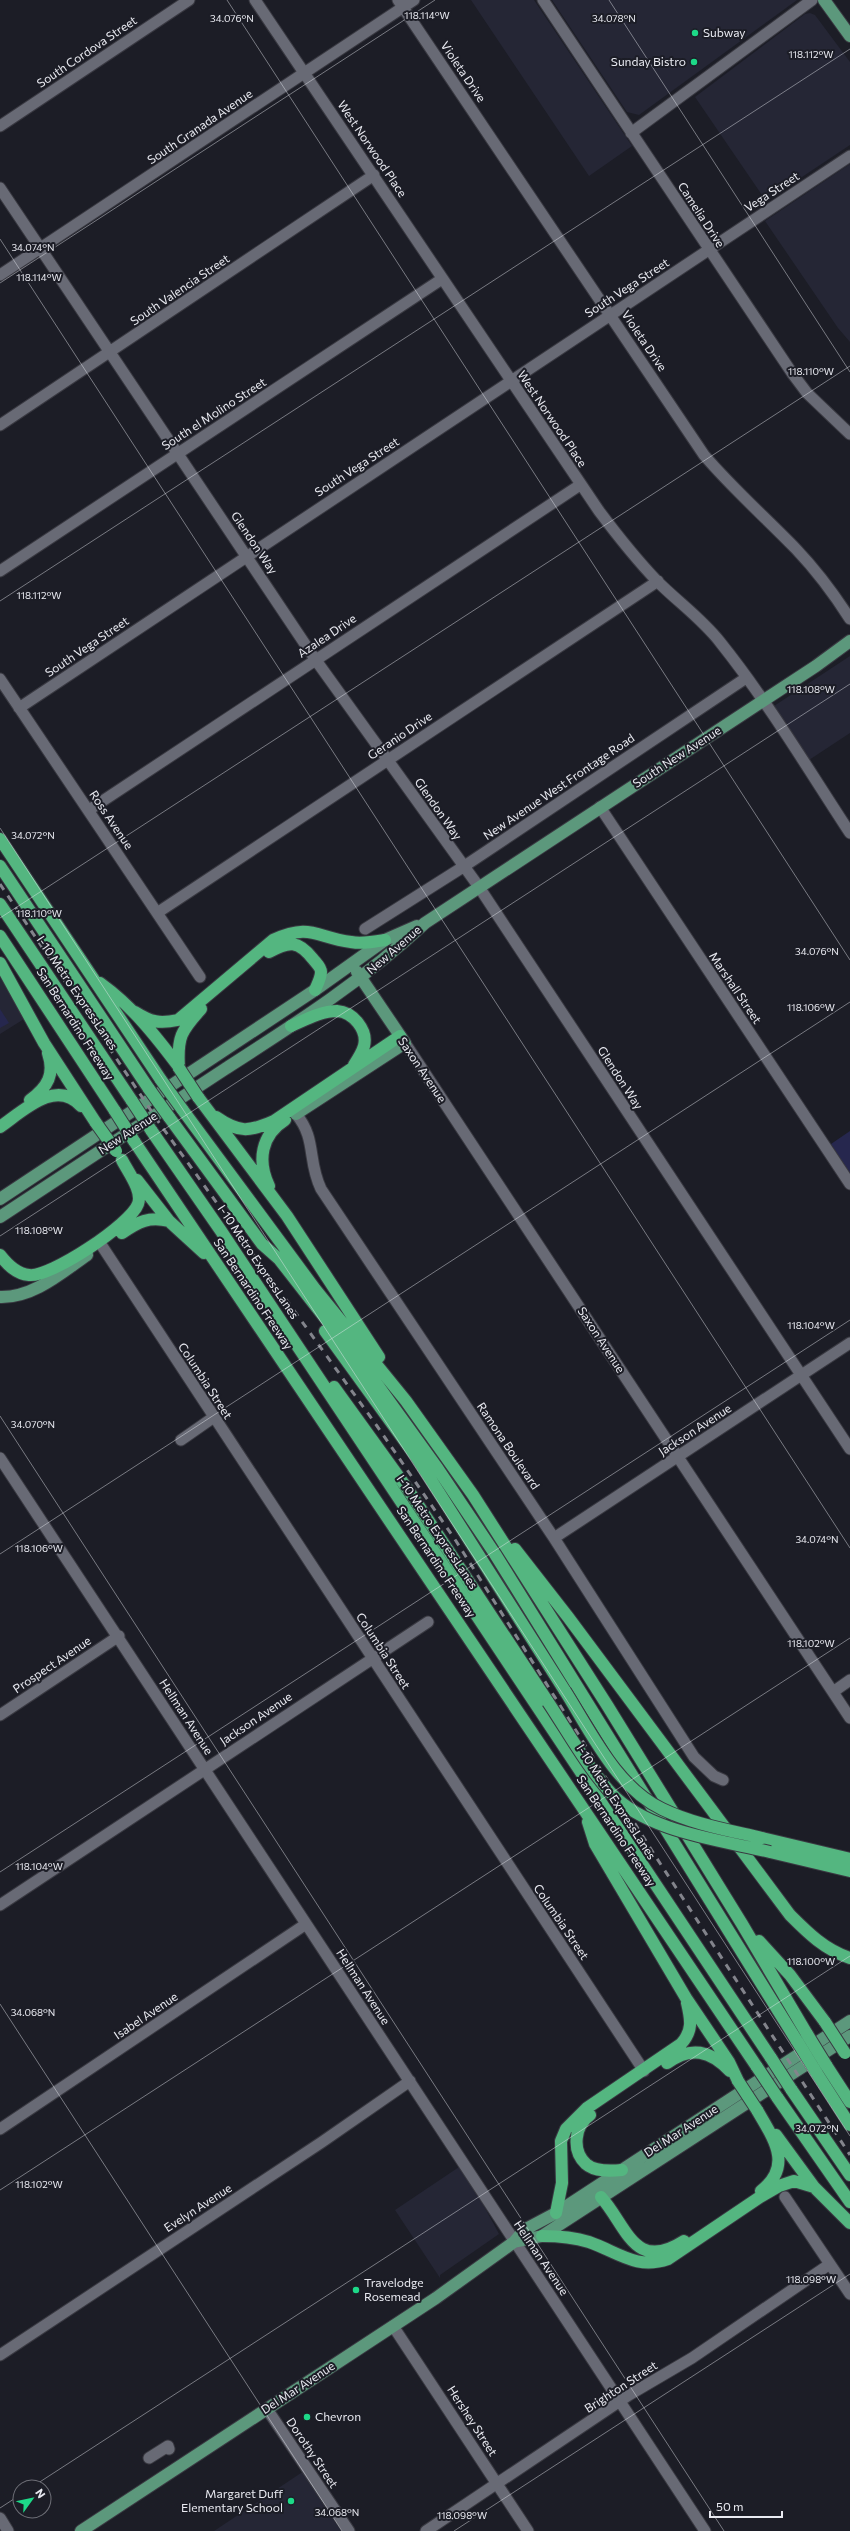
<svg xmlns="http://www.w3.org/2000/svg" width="850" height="2531" viewBox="0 0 850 2531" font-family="Commissioner,sans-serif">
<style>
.built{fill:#252635}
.green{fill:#26274e}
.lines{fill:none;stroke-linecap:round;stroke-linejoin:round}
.minor-casing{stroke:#393941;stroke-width:13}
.major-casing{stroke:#393941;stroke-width:14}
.highway-casing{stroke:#393941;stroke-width:14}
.minor{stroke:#686a75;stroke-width:11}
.major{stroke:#5c987c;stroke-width:12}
.highway{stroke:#54b680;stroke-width:12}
.rail{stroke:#83848c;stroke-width:3;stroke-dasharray:7 7;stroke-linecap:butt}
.highway-bridge-casing{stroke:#393941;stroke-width:14;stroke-linecap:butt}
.highway-bridge{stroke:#54b680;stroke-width:12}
.ticks{fill:none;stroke:#e9eaf1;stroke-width:1;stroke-opacity:0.45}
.poi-dot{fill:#1dd988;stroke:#1c1d26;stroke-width:1.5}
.labels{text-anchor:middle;stroke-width:4;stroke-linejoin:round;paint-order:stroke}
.poi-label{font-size:12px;fill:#e9eaf1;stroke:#1c1d26;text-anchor:start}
.street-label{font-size:12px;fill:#e9eaf1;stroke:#1c1d26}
.ticks-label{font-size:10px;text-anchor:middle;fill:#e9eaf1;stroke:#1c1d26;stroke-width:4;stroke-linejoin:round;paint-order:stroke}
</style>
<rect width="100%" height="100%" fill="#1c1d26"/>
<path class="built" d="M471 0H534L632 146 589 176Z
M552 0H797L639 115 627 112Z
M810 13 815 15 850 62V145L766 201 695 97 805 14Z
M850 164V342L838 328 765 221Z
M850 656V733L809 760 774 706Z
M0 977 24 1019 0 1034Z
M462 2165 499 2234 440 2275V2278L395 2210Z
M304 2471 343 2531H214Z"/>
<path class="green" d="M0 1009 9 1023 0 1028Z
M850 1131V1174L831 1144Z"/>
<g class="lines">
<g class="minor-casing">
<path id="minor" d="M255 0 599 511C617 535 636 559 657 581 678 602 702 619 720 642 768 702 808 769 850 833
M398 0 704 455C732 488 765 517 796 549 816 570 834 594 850 619
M543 0 792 373 807 393 850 434
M0 126 189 0
M631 133 812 0
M0 188 315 659 479 887 850 1449
M0 275 414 0
M0 425 374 175
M0 571 442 279
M0 679 200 977
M19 708 850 156
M600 807 850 1184
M89 810 580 485
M157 913 658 581
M365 929 463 867 746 678
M405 1043 850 1718
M296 1114C317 1139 307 1160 321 1189L554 1538 694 1757 714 1776 723 1780
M102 1246 644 2071
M181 1440 214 1417
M0 1458 705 2531
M554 1538 850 1343
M833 1692 850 1680
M0 1715 119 1636
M0 1905 428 1622
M0 2129 306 1924
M785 2197 850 2294
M393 2326 528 2531
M0 2355 322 2142 410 2081
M267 2409 349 2531
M149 2458 168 2446 169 2449
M0 2518 8 2531
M426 2531 629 2395 692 2358 830 2264"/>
</g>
<g class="major-casing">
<path id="major" d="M824 0 850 36
M296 1114 405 1043 357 972
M0 1199 315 990 385 940 417 926
M0 1217C75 1167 150 1118 225 1069 295 1024 364 980 425 923L816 666 850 641
M0 1297C33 1298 61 1273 87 1255
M514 2242 542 2236 850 2036
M81 2531 436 2298 514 2242 524 2230 556 2213 850 2021"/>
</g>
<g class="highway-casing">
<path id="highway" d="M0 839 161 1080
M0 866 149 1089
M0 904 132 1101
M0 936 115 1111
M269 952C289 941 298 940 313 959 316 963 321 967 321 972 321 978 317 985 315 990
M0 963 44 1043 96 1123
M100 983C132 1006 155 1035 179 1067
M135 1012C151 1022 159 1024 178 1020L273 940C311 923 315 937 351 942 362 944 373 942 385 940
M291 1026C305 1020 321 1011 337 1011 353 1012 368 1030 364 1046 362 1053 358 1059 354 1065
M179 1068C177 1037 181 1031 201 1009
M198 1097 287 1216 379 1357
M30 1100C48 1087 55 1074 48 1053
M182 1109 315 1289 406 1401 473 1495 607 1705 742 1924 807 2034
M169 1117 262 1244 279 1259 379 1387 438 1469 495 1554 797 2041
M216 1117C239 1133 249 1132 274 1121L400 1036
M0 1127C23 1111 56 1078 81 1106
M151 1130 221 1231 771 2058
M134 1141 757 2067
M137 1180 169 1221 204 1253
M269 1186C257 1161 261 1135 285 1120
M122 1233C138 1222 149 1216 169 1221
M0 1255C7 1264 16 1274 29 1275 50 1278 131 1224 138 1204 143 1191 128 1172 122 1160
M325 1331 417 1458 565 1691
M334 1387 409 1491 548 1702
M515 1549 568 1617 790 1915C808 1933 825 1950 850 1958
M588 1822 595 1844 686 1998 729 2062 738 2081
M762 1838 850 1859
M770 1852 850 1871
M759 1941 790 1975 825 2022
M667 2063C691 2046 710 2050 730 2071
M826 2065 850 2102
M816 2072 850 2125
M791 2089 850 2175
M777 2097 850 2202
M757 2110C773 2138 794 2165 761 2191
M590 2115C575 2125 571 2150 586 2164 595 2172 611 2171 622 2170
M776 2135 814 2187 850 2223
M601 2197C627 2226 634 2273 684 2241
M556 2213 562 2183 561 2141 566 2129 587 2108 681 2044C693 2031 691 2020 687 2003
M542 2236C559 2236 573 2237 589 2242 618 2252 636 2270 668 2259L760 2197 779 2186 794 2181 814 2187"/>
</g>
<use href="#minor" class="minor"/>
<use href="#major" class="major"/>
<use href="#highway" class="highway"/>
<path class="rail" d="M0 884 160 1124 377 1426 456 1541 656 1857 850 2155"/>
<g class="highway-bridge-casing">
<path id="highway-bridge" d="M179 1068 198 1097
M161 1080 182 1109
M149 1089 169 1117
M132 1101 151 1130
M115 1111 134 1141
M96 1123 116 1151
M565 1691C591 1732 616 1787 662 1809 693 1824 728 1830 762 1838
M548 1702C568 1732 586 1765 610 1792 646 1832 720 1840 770 1852
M825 2022 845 2053
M807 2034 826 2065
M797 2041 816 2072
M771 2058 791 2089
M757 2067 777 2097
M738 2081 757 2110"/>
</g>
<use href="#highway-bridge" class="highway-bridge"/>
</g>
<path class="ticks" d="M227 0 850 960M609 0 850 372M0 239 850 1548M0 283 435 0M0 601 850 49M0 828 850 2136M0 918 850 366M0 1236 850 684M0 1416 724 2531M0 1554 850 1002M0 1872 850 1320M0 2004 342 2531M0 2190 850 1638M32 2487 850 1956M0 2508 20 2495M454 2531 850 2274"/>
<g class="poi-dot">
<circle cx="695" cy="33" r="4"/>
<circle cx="694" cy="62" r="4"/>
<circle cx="356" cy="2290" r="4"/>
<circle cx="307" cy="2417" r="4"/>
<circle cx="291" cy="2501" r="4"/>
</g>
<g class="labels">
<g class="poi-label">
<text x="703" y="37">Subway</text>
<text x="686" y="66" text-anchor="end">Sunday Bistro</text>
<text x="364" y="2287">Travelodge<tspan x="364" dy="14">Rosemead</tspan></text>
<text x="315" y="2421">Chevron</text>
<text x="283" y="2498" text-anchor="end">Margaret Duff<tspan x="283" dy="14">Elementary School</tspan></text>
</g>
<g class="street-label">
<text transform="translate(87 52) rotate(-34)" y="4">South Cordova Street</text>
<text transform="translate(463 72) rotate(56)" y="4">Violeta Drive</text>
<text transform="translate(200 127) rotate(-34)" y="4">South Granada Avenue</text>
<text transform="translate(372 149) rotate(56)" y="4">West Norwood Place</text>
<text transform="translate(772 192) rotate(-33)" y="4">Vega Street</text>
<text transform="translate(701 215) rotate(57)" y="4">Camelia Drive</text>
<text transform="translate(627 288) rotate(-33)" y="4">South Vega Street</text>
<text transform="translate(180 290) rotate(-34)" y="4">South Valencia Street</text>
<text transform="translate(644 341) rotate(56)" y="4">Violeta Drive</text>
<text transform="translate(214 414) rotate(-33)" y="4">South el Molino Street</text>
<text transform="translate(552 419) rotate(56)" y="4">West Norwood Place</text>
<text transform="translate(357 467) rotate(-33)" y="4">South Vega Street</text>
<text transform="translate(254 543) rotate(56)" y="4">Glendon Way</text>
<text transform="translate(327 636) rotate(-34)" y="4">Azalea Drive</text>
<text transform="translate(87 647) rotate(-34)" y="4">South Vega Street</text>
<text transform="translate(400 736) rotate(-34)" y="4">Geranio Drive</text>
<text transform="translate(677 757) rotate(-33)" y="4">South New Avenue</text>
<text transform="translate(559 787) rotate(-34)" y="4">New Avenue West Frontage Road</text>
<text transform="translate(438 809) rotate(55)" y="4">Glendon Way</text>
<text transform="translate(111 820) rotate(56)" y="4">Ross Avenue</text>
<text transform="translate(394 950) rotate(-41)" y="4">New Avenue</text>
<text transform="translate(735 988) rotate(56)" y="4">Marshall Street</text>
<text transform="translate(77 993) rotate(56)" y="4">I-10 Metro ExpressLanes</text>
<text transform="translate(75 1024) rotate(57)" y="4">San Bernardino Freeway</text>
<text transform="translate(422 1070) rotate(56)" y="4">Saxon Avenue</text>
<text transform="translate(620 1078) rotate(57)" y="4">Glendon Way</text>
<text transform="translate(128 1133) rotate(-33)" y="4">New Avenue</text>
<text transform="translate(258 1262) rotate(56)" y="4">I-10 Metro ExpressLanes</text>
<text transform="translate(253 1294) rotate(56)" y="4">San Bernardino Freeway</text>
<text transform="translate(601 1340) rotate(57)" y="4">Saxon Avenue</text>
<text transform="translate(205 1381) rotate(57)" y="4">Columbia Street</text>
<text transform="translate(695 1430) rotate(-33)" y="4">Jackson Avenue</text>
<text transform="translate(508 1446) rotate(56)" y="4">Ramona Boulevard</text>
<text transform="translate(437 1532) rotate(56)" y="4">I-10 Metro ExpressLanes</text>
<text transform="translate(436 1562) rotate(56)" y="4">San Bernardino Freeway</text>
<text transform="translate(383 1651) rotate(57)" y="4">Columbia Street</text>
<text transform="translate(52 1665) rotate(-34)" y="4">Prospect Avenue</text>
<text transform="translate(186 1717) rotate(57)" y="4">Hellman Avenue</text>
<text transform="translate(256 1719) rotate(-34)" y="4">Jackson Avenue</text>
<text transform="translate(616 1802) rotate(57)" y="4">I-10 Metro ExpressLanes</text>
<text transform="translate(616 1831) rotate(56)" y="4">San Bernardino Freeway</text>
<text transform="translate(561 1922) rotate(56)" y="4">Columbia Street</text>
<text transform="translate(363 1987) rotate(57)" y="4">Hellman Avenue</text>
<text transform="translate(146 2016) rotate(-34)" y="4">Isabel Avenue</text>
<text transform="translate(681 2131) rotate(-33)" y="4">Del Mar Avenue</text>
<text transform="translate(198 2208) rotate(-33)" y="4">Evelyn Avenue</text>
<text transform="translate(541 2258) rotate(56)" y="4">Hellman Avenue</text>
<text transform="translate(621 2387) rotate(-33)" y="4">Brighton Street</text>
<text transform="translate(298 2388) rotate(-33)" y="4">Del Mar Avenue</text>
<text transform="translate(472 2421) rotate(57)" y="4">Hershey Street</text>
<text transform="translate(312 2453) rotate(56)" y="4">Dorothy Street</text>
</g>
</g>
<g class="ticks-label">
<text x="427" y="19">118.114°W</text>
<text x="232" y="22">34.076°N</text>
<text x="614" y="22">34.078°N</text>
<text x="811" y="58">118.112°W</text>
<text x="33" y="251">34.074°N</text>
<text x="39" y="281">118.114°W</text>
<text x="811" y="375">118.110°W</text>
<text x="39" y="599">118.112°W</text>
<text x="811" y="693">118.108°W</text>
<text x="33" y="839">34.072°N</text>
<text x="39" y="917">118.110°W</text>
<text x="817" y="955">34.076°N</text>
<text x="811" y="1011">118.106°W</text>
<text x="39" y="1234">118.108°W</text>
<text x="811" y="1329">118.104°W</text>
<text x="33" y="1428">34.070°N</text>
<text x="817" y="1543">34.074°N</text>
<text x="39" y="1552">118.106°W</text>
<text x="811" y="1647">118.102°W</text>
<text x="39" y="1870">118.104°W</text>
<text x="811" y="1965">118.100°W</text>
<text x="33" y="2016">34.068°N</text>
<text x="817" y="2132">34.072°N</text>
<text x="39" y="2188">118.102°W</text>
<text x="811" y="2283">118.098°W</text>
<text x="337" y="2516">34.068°N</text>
<text x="462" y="2519">118.098°W</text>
</g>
<g transform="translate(32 2499) rotate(57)"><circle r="19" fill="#1c1d26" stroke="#6e6f77"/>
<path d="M0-3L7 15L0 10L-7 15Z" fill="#1dd988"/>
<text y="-6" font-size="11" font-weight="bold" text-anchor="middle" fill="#e9eaf1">N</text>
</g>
<path d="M710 2511v6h72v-6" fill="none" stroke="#e9eaf1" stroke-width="2"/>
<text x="716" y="2511" font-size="12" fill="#e9eaf1" stroke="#1c1d26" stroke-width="3" paint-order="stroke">50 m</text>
</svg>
